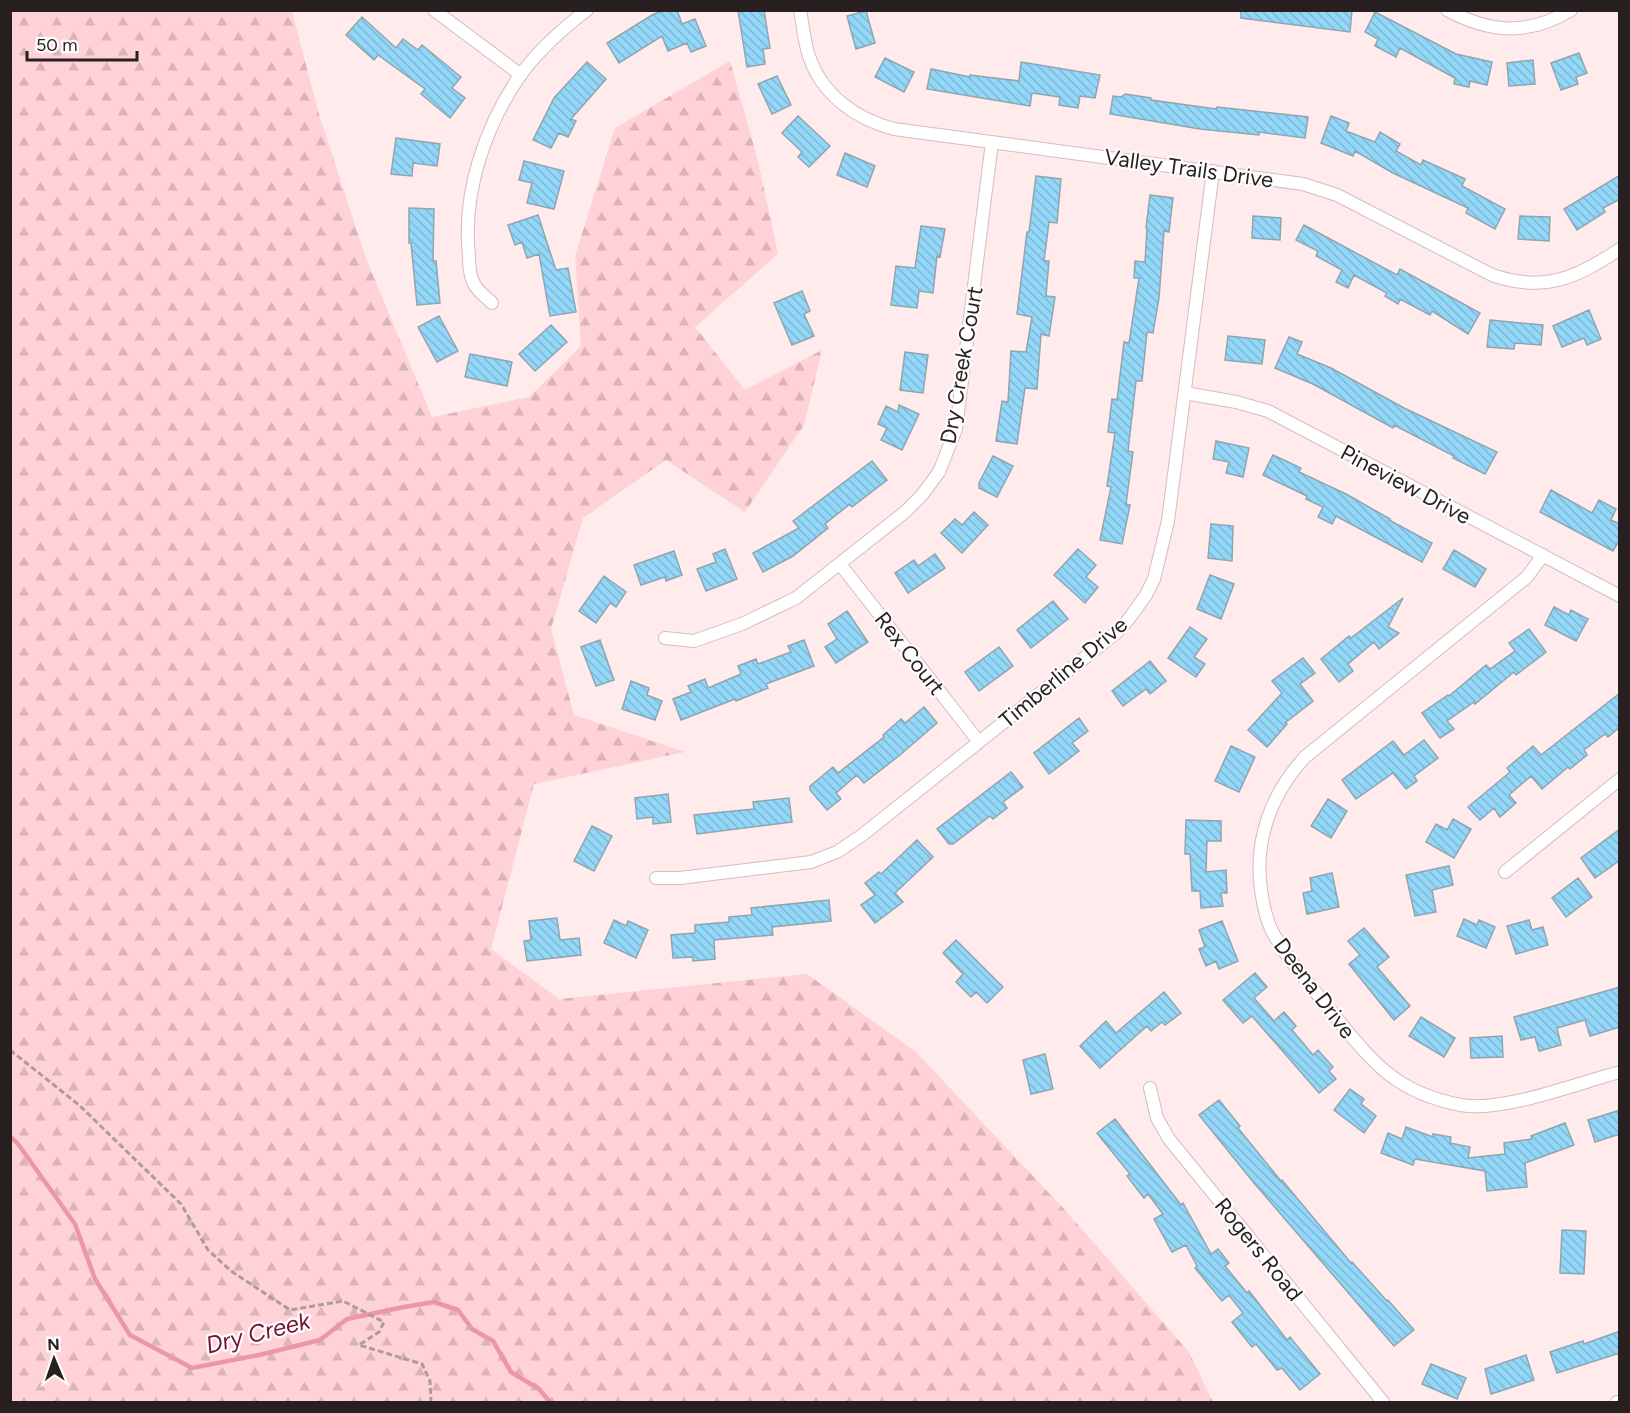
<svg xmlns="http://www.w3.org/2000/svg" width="1630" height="1413" viewBox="0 0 1630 1413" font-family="Figtree,sans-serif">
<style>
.forest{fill:url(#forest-firs)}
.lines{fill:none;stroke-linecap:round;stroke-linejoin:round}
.stream{stroke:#ec97a5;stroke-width:4.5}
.building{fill:url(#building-back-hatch);stroke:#8fa5b0;stroke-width:1.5}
.minor-casing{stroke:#d5bcbf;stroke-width:14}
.path{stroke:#ac9c9e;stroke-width:3;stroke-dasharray:6 3;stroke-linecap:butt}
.minor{stroke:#fff;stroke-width:12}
.labels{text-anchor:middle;stroke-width:4.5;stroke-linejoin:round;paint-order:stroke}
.street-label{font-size:22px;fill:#281f20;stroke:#fdfdfd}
.water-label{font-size:24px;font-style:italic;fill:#761332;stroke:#fdfdfd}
</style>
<defs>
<pattern id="forest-firs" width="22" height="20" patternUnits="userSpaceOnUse" patternTransform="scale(1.5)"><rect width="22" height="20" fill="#ffd2d8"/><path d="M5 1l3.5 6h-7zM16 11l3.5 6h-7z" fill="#dbb4b9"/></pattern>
<pattern id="building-back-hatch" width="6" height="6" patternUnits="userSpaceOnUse" patternTransform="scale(1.5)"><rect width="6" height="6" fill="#92d7f8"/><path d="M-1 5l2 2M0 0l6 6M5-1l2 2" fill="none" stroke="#7eb8d4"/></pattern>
</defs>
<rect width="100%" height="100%" fill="#ffeaec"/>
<path class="forest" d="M10 11H292L318 111 365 256 432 417 529 397 581 346 575 256 615 128 730 61 758 161 778 254 695 327 745 390 822 350 804 425 745 512 666 460 583 518 551 629 574 715 685 752 534 784 491 949 559 999 807 974 916 1052 1065 1210 1189 1352 1213 1402H11Z"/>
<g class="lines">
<path class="stream" d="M10 1136 18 1144 75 1224 95 1279 130 1335 192 1368 259 1355 320 1340 347 1319 404 1307 434 1302 458 1310 472 1329 493 1341 511 1372 539 1389 550 1402"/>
</g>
<path class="building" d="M664 10H677L682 24 695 19 706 46 691 52 687 43 668 51 662 36 619 63 607 43 652 15Z
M738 10H764L770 48 763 49 765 64 747 67Z
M1241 10H1352L1350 32 1241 18Z
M866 11 875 43 856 49 847 16Z
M1375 12 1456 54 1492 62 1487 85 1470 81 1469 87 1454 84 1455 78 1400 48 1396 57 1375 46 1378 39 1365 32Z
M362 17 396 48 403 39 418 50 422 45 461 77 452 88 465 98 450 118 421 94 425 89 378 55 374 60 346 35Z
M1579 53 1587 73 1576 77 1578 84 1561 90 1551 63Z
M885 58 914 72 904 92 875 77Z
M1533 60 1535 84 1509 86 1507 63Z
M587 62 606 79 571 119 576 121 568 137 559 133 551 148 533 140 554 98Z
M1021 62 1100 75 1095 98 1080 96 1078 108 1059 105 1060 97 1032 93 1030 106 927 89 931 69 970 77V75L1019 81Z
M777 76 791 105 772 114 758 84Z
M1125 94 1151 98V100L1216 109 1217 107 1308 117 1305 138 1259 132V135L1200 129 1110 114 1113 96 1121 97Z
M798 116 830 146 809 167 798 157 802 152 782 133Z
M1331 116 1349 123 1346 131 1375 142 1380 132 1400 144 1396 151 1421 165 1423 160 1465 179 1462 186 1505 209 1495 229 1466 213 1468 208 1393 173 1355 151 1353 156 1321 143Z
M396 138 440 144 437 166 413 163 412 176 391 174Z
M845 153 875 166 867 187 837 175Z
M524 161 564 171 554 209 527 203 532 183 519 180Z
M1620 175V199L1603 208 1605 212 1577 230 1564 209Z
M1036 176 1061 179 1057 223 1049 222 1044 261H1049L1046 296 1055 297 1049 336 1041 334 1037 389 1025 388 1017 444 996 441 1002 401 1008 402 1011 351 1026 352 1032 317 1017 314 1027 232H1029Z
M1150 195 1173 198 1169 232 1164 231 1159 298 1153 333 1147 332 1142 381H1136L1128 451 1133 452 1126 504 1130 505 1122 544 1100 540 1111 487 1107 486 1115 433 1108 432 1112 399 1117 400 1124 342 1129 343 1139 278H1134L1135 261 1145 262 1147 229 1146 228Z
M409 208 434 209 433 261H436L440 303 417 305 411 243H409Z
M538 215 556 270 568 268 576 312 550 316 539 254 527 258 522 242 515 245 508 225Z
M1253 216 1281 218 1280 240 1252 238Z
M1520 216 1550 217 1549 241 1518 239Z
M1304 225 1397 275 1400 269 1480 313 1468 334 1432 311 1430 315 1400 299 1398 304 1385 296 1387 293 1354 275 1348 288 1336 282 1342 270 1316 256 1318 251 1296 240Z
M921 226 945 229 940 257 937 256 933 293 919 291 917 308 891 305 896 266 915 268Z
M802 291 810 311 804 314 814 336 792 345 774 303Z
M1589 310 1601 339 1587 345 1584 338 1562 347 1553 326Z
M439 316 458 351 437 362 418 327Z
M1490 320 1543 325 1541 345 1515 343 1514 349 1487 347Z
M551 325 567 342 535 371 519 354Z
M1228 336 1265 340 1262 364 1225 360Z
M1289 337 1302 342 1297 354 1331 368 1404 408 1497 452 1485 474 1453 458 1454 456 1394 425 1393 428 1313 384 1275 368Z
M905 352 928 355 923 393 900 390Z
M470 354 512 362 507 386 465 377Z
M899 405 919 414 902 450 881 440 887 428 878 424 886 406 898 412Z
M1216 441 1249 448 1243 477 1226 473 1229 462 1213 459Z
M1273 455 1301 468 1299 472 1346 494 1390 519 1389 520 1432 543 1422 562 1336 516 1332 524 1318 517 1323 507 1306 499 1307 496 1263 475Z
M993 456 1013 466 997 497 979 488V483Z
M872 461 887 480 852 507 850 504 825 524 828 528 793 556 763 572 753 553 799 528 793 521Z
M1551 490 1592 513 1599 500 1616 509 1611 520 1620 524V539L1613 551 1540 512Z
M974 512 988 525 962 553 941 533 955 519 962 525Z
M1211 524 1233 526 1232 561 1208 558Z
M725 549 737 579 706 591 697 569 716 562 713 554Z
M1078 549 1096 565 1086 577 1098 587 1085 603 1054 575Z
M1454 550 1486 569 1475 587 1443 569Z
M674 551 682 575 666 581 665 577 641 585 634 565Z
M935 554 945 568 908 593 895 573 914 560 918 566Z
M1210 575 1234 584 1221 619 1197 609Z
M604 576 626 592 616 607 610 603 596 623 579 611Z
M1403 598 1388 627 1399 633 1379 649 1374 642 1348 664 1353 671 1339 682 1321 659 1349 636 1351 638Z
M1053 601 1068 619 1031 648 1017 630Z
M1554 607 1569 615 1571 610 1588 619 1576 641 1545 625Z
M847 611 868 642 836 663 825 647 837 639 828 624Z
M1190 627 1207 639 1194 657 1205 664 1196 677 1168 658Z
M1529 629 1546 652 1516 675 1514 672 1475 704 1474 702 1447 721 1454 729 1440 738 1422 713 1448 695 1449 696 1486 665 1490 669 1515 651 1509 643Z
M600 640 614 680 596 686 581 647Z
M804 640 814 666 766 684 768 688 736 701 735 699 681 720 673 699 691 692 688 686 705 679 708 688 741 674 738 666 756 659 758 664 791 652 788 646Z
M999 647 1013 666 979 691 965 672Z
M1303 658 1315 673 1300 684 1313 701 1285 723 1287 724 1267 747 1248 730 1282 693 1272 681Z
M1150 661 1166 681 1150 694 1146 689 1123 706 1112 691Z
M631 681 649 688 647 695 662 701 655 720 622 709Z
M1620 693V727L1608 737 1605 734 1584 750 1587 755 1570 769 1568 767 1542 789 1531 776 1509 795 1516 803 1500 817 1494 808 1480 820 1468 807 1510 772 1507 768 1533 746 1541 755Z
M924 707 937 723 900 755 864 783 857 775 836 793 841 799 827 810 810 790V786L833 767 838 773 884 737 883 735 901 719 905 723Z
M1079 718 1088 731 1072 743 1079 751 1049 774 1034 753Z
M1424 740 1438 758 1414 776 1417 781 1406 789 1393 773 1356 799 1342 780 1393 741 1404 755Z
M1231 746 1255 757 1239 792 1215 781Z
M1011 772 1023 787 1003 802 1007 808 993 819 990 816 953 844H949L937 829Z
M668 794 671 822 653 824V817L637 819 635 798Z
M789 798 792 822 697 834 694 815 754 809 753 802Z
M1328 799 1347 811 1331 838 1311 826Z
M1453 819 1471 829 1454 858 1426 842 1436 824 1447 830Z
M1186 820 1221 821V841H1207L1206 872 1226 870 1227 893H1221L1223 906 1201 908 1200 891H1192L1190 854H1185Z
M592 826 612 836 594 871 574 861Z
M1620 829V860L1595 878 1581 858Z
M917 840 933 857 895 893 903 902 875 923 861 905 875 895 865 883 879 872 881 874Z
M1449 866 1453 885 1432 890 1436 912 1415 916 1406 875Z
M1332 873 1339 907 1307 914 1303 893 1312 891 1310 878Z
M1578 878 1592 897 1566 917 1552 898Z
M829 900 831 921 772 927 773 935 714 940 715 959 693 961V957L673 958 671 935 695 933V925L729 922V917L752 915 751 908Z
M557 918 560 940 579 938 581 955 527 961 524 941 531 940 529 921Z
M1464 919 1477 925 1479 920 1495 927 1486 948 1457 936Z
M614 920 626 926 628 921 648 930 636 958 604 943Z
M1529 920 1532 930 1543 927 1548 945 1516 954 1507 926Z
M1222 921 1238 961 1219 969 1216 961 1206 966 1199 949 1205 947 1199 930Z
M1364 928 1389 957 1377 967 1410 1006 1394 1020 1349 964 1360 955 1348 941Z
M956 940 1003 987 987 1003 976 992 971 997 956 982 963 974 943 953Z
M1255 973 1267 987 1254 998 1274 1021 1284 1012 1296 1026 1292 1030 1313 1055 1318 1050 1333 1067 1329 1071 1336 1079 1319 1093 1252 1016 1243 1023 1223 1000Z
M1620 987V1027L1590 1036 1585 1020 1557 1028 1561 1045 1539 1051 1535 1037 1521 1040 1514 1017Z
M1164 992 1181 1013 1165 1025 1162 1022 1151 1031 1147 1026 1100 1068 1080 1046 1106 1021 1116 1033Z
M1421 1017 1455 1038 1444 1057 1409 1036Z
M1502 1036 1503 1057 1471 1058 1470 1038Z
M1045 1054 1053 1089 1031 1094 1023 1060Z
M1350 1089 1364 1099 1361 1104 1376 1116 1364 1133 1334 1110Z
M1219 1100 1240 1126 1238 1128 1281 1181 1282 1180 1351 1263 1352 1262 1387 1301 1388 1300 1414 1330 1394 1346 1254 1183 1199 1115Z
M1620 1110V1134L1595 1142 1588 1120Z
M1115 1119 1181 1205 1183 1203 1211 1254 1218 1249 1229 1263 1225 1266 1247 1293 1249 1291 1287 1340 1290 1337 1320 1374 1300 1390 1282 1368 1277 1370 1256 1344 1252 1347 1232 1322 1243 1313 1229 1295 1222 1301 1195 1268 1197 1266 1186 1245 1172 1252 1154 1219 1163 1214 1148 1194 1144 1198 1127 1176 1130 1174 1097 1133Z
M1565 1123 1574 1145 1525 1163 1527 1187 1487 1191 1485 1171 1415 1159 1413 1165 1381 1153 1388 1133 1402 1139 1406 1127 1433 1137V1134L1451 1137 1450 1143 1470 1147 1468 1158 1505 1154 1504 1143 1532 1139 1531 1136Z
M1562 1230 1586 1231 1584 1274 1560 1273Z
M1620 1331V1353L1557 1373 1550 1352 1583 1341 1584 1344Z
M1526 1355 1534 1380 1491 1394 1485 1369Z
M1431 1364 1466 1378 1457 1399 1422 1384Z"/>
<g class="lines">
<g class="minor-casing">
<path id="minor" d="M434 10 521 75
M800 10C803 25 804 42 809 56 822 95 856 119 894 129L1303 184 1337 195 1492 275C1545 293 1576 278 1620 249
M1447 10C1490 33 1528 36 1571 10
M492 303C487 298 480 293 476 287 470 279 469 266 469 256 462 193 485 126 521 74 540 49 562 29 587 10
M1185 393 1236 402 1268 411 1620 596
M1543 555 1527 577 1305 757C1271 794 1254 840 1261 890 1263 904 1266 920 1273 933 1289 961 1310 985 1330 1010 1371 1060 1393 1092 1461 1105 1501 1113 1578 1083 1620 1072
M840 564 979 742
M665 638 694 641 742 624 796 598 905 512 922 495 939 472 956 429 992 142
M1505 872 1620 779
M656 878H680L811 862 837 852 861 836 1117 632 1128 620 1146 595 1154 579 1168 521 1213 171
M1150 1088 1157 1118 1169 1139 1383 1402
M1617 1402H1620"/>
</g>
<path class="path" d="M10 1050 79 1105 181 1204 208 1250 231 1271 290 1310 343 1301 384 1322 379 1332 359 1345 422 1364 430 1381 431 1402"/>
<use href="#minor" class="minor"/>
</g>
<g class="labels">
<g class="street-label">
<text transform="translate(1189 168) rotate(8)" y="8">Valley Trails Drive</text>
<text transform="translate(961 365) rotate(-80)" y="8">Dry Creek Court</text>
<text transform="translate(1406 484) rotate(28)" y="8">Pineview Drive</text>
<text transform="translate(910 653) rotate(52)" y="8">Rex Court</text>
<text transform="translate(1063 672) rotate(-40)" y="8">Timberline Drive</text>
<text transform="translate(1315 988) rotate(53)" y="8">Deena Drive</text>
<text transform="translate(1259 1249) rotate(51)" y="8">Rogers Road</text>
</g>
<g class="water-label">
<text transform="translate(258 1333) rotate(-14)" y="8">Dry Creek</text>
</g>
</g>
<rect width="1630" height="1413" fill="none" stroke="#281f20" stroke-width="24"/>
<g transform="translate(54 1359) rotate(358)" stroke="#fdfdfd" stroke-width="4.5" paint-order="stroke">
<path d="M0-4.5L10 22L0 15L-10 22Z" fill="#281f20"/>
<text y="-9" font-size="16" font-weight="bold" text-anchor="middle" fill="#281f20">N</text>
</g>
<path d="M27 51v9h110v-9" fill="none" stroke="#281f20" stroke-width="3"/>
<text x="36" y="51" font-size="18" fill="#281f20" stroke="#fdfdfd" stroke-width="4.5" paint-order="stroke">50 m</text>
</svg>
